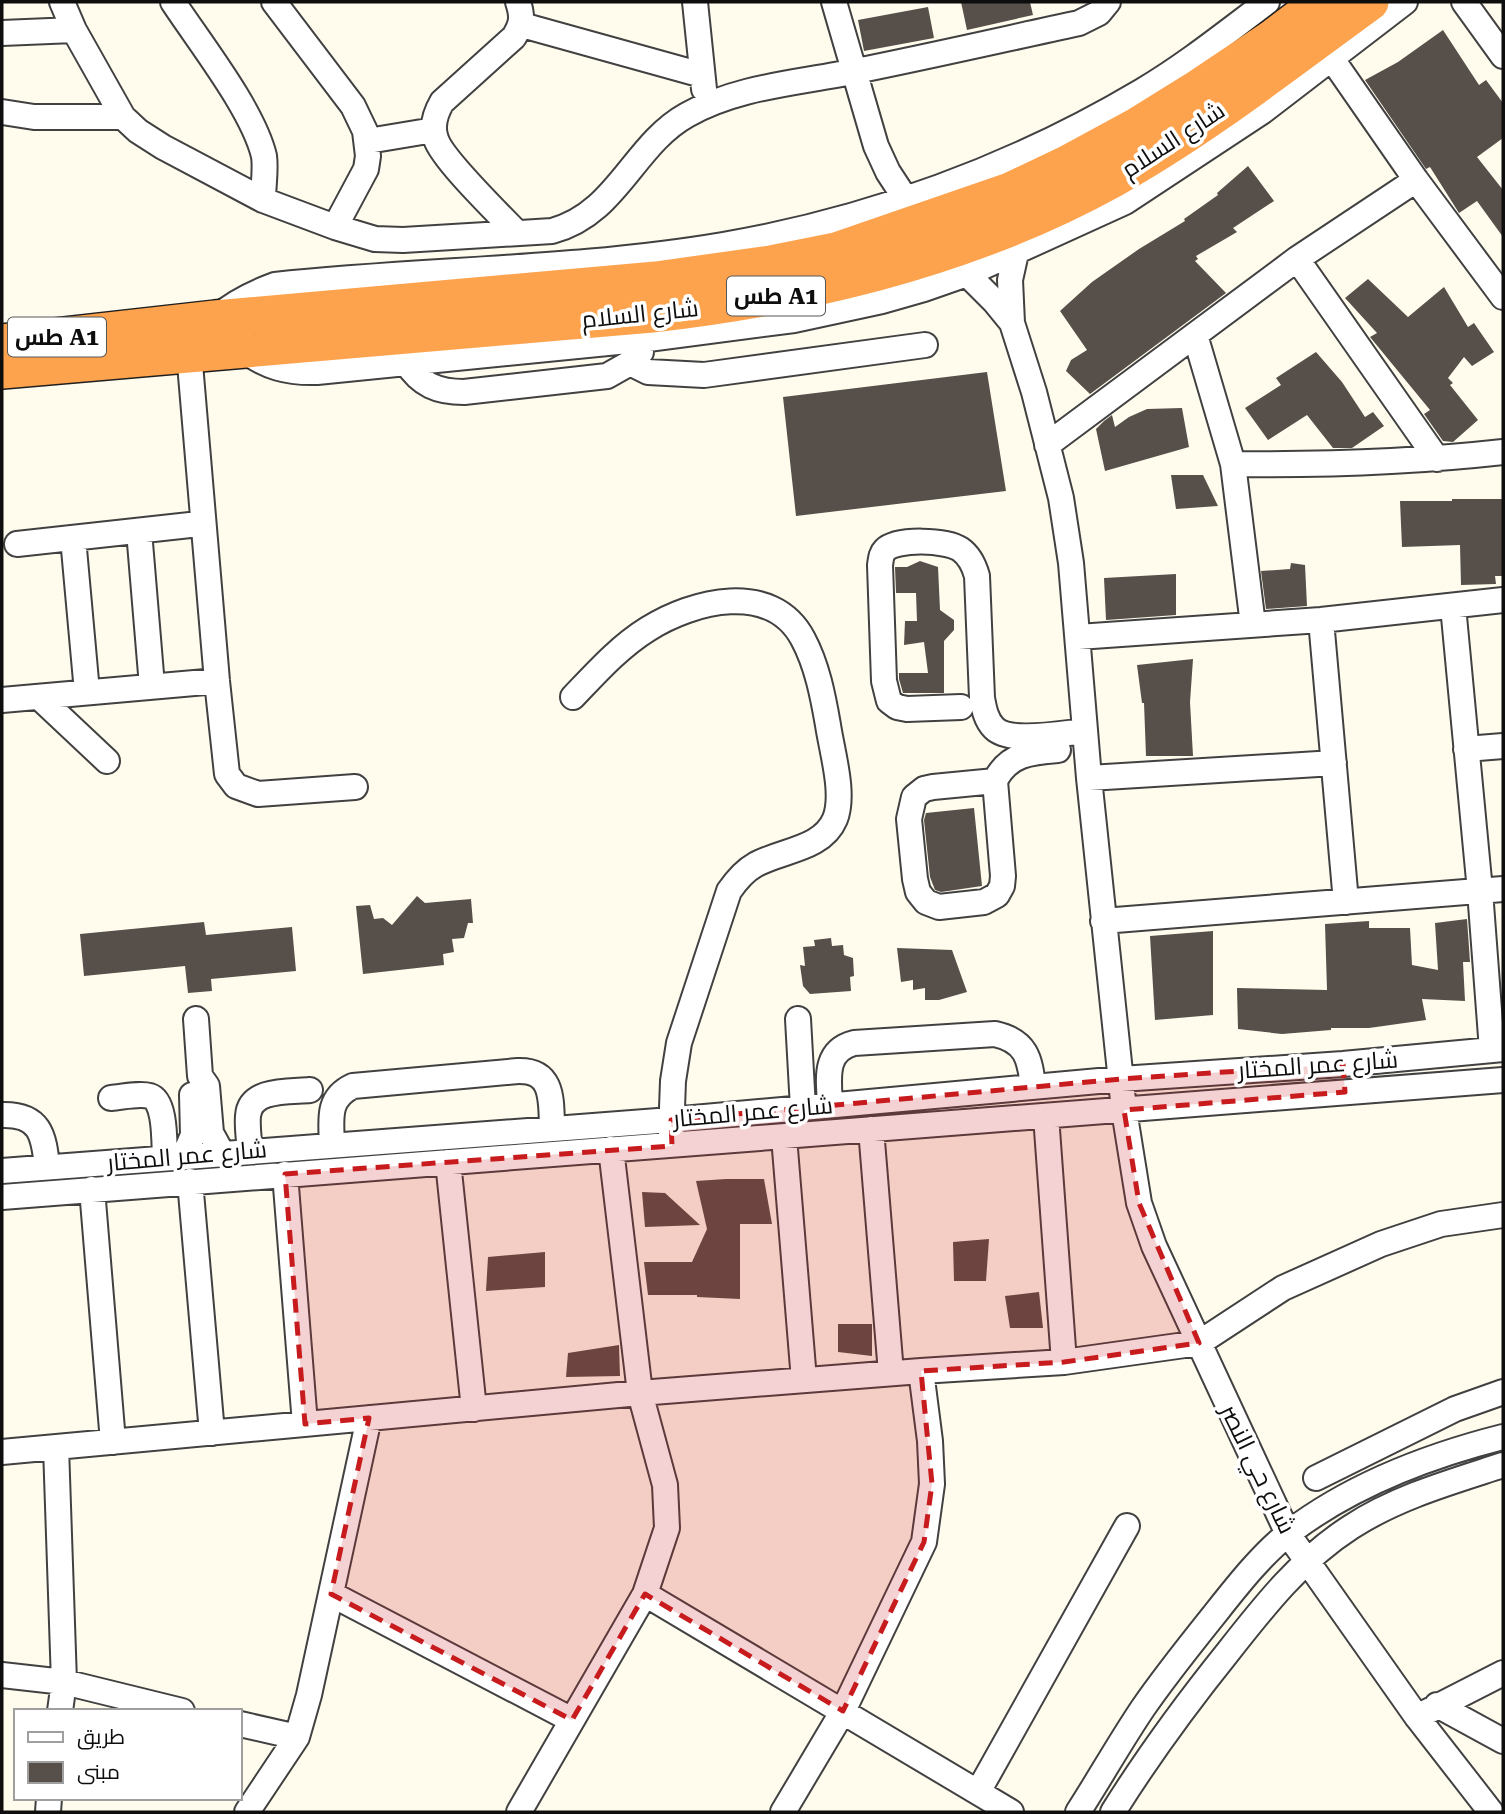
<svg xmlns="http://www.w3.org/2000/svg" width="1505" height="1814" viewBox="0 0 1505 1814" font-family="'Roboto Serif',Cairo,serif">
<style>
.building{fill:#574f49}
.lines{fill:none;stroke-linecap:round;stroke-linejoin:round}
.minor-casing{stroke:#414141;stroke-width:28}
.highway-casing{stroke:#1f1f1f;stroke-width:40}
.minor{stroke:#fff;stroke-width:24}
.highway{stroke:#fea34d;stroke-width:37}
.marked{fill:#c81b1e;fill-opacity:0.2;stroke:#c81b1e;stroke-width:5;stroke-dasharray:14 9;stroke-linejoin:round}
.labels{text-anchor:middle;stroke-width:7;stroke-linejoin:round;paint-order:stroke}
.shield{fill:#fff;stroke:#565656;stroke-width:2}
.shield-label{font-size:23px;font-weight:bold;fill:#0e0e0e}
.street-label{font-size:24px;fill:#0e0e0e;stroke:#fff}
</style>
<rect width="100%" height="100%" fill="#fffcee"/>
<path class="building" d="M961 2H1030L1033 15 967 30Z
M928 7 934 38 864 51 858 20Z
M1443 30 1479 85 1486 80 1503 103V138L1477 157 1503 190V237L1477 201 1459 213 1430 167 1426 169 1365 80 1398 62Z
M1248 166 1274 201 1233 228 1237 232 1196 256 1198 259 1195 261 1226 293 1090 394 1066 371 1071 360 1087 350 1060 311 1092 282 1139 249 1185 221 1184 219 1218 195 1217 193Z
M1368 279 1408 317 1444 287 1468 327 1474 323 1494 352 1472 366 1464 357 1448 378 1453 383 1450 385 1478 420 1453 442 1443 441 1424 414 1430 410 1370 337 1377 333 1345 298Z
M1316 352 1342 382 1365 417 1373 412 1384 426 1352 448H1333L1307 415 1268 440 1245 408 1281 385 1276 378Z
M987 372 1006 491 796 516 783 397Z
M1182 408 1189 447 1105 471 1096 429 1104 421 1112 415 1115 427 1129 417 1147 409Z
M1171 475H1203L1218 506 1176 509Z
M1452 499H1503V576H1495L1496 584 1461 585 1460 545 1402 547 1400 501H1452Z
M920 561 938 567 940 610 954 620V630L944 641V693H903L899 679V673H928L924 642 904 645 905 621H917L916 593H896L895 567H907Z
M1291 563 1305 565 1307 606 1266 609 1261 571 1290 569Z
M1176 574V615L1106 620 1104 578Z
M1193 659 1190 702 1193 756H1146L1144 703H1142L1137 665Z
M974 808 982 886 941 892 935 890 930 877 924 820 926 813Z
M417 896 425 903 471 899 473 923H468L464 938 452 939 454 952 443 954 444 965 363 974 356 906 370 905 374 919 383 918 392 925Z
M1467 919 1470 962H1463L1465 1001 1422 999 1426 1020 1369 1028H1331V1030L1282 1034 1238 1029 1237 988 1327 990 1325 924 1369 921V928H1410L1412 965 1438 970 1435 923Z
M204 922 206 935 292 927 296 971 211 979 212 991 188 993 185 966 84 976 80 934Z
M1213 931V1015L1155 1020 1150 936Z
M831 938 832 946 843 945 844 955 853 958 854 976 850 977 851 991 810 994 803 986 800 965 805 966 803 947 815 946 814 940Z
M897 948 952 950 967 992 939 1000H925V988L913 990V980L901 982Z
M726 1179H764L772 1224H740V1299L697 1297V1295H648L644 1262H692L707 1229 696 1181Z
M642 1192 665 1193 700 1225 645 1227Z
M989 1239 986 1281H954L953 1242Z
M545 1252V1287L486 1291 488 1257Z
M1039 1292 1043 1328H1010L1005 1296Z
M838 1324H872V1356L838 1352Z
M619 1345 620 1376 566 1377 568 1353Z"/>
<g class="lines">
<g class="minor-casing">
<path id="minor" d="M62 2 74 30 123 117 138 131 163 147 263 200 335 227 375 239 403 240 552 231C617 214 633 145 687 115 738 86 799 83 856 71 931 56 1005 39 1079 23L1099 13 1108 2
M173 2C200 43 253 110 264 156 266 170 263 186 263 200
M274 2 353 106 365 131 368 156 366 169 335 227
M695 2 704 89
M834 2 876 146 888 172 905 198
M1464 2 1503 56
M522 25 702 75
M2 33 74 30
M1332 59 1416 180 1503 297
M2 112 34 117H123
M368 141 434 130
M516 232C499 214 442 159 436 139 431 126 435 114 442 102L514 37C522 24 523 17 518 2
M1016 253 1010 280 1012 323 1034 392 1061 498 1071 563 1089 778 1124 1110 1139 1203 1154 1246 1288 1534 1417 1717 1491 1812
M1297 259 1437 459
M967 274 994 301 1012 323
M217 317C235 302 253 293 275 285 424 269 575 270 723 245 870 220 1014 167 1142 91 1186 65 1227 32 1267 2
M1195 335 1233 464 1253 625
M242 349C265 367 288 373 317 372L648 339 794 320 882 301 924 289 967 274 1125 202 1263 111 1405 2
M189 352 217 681 227 774 236 786 258 794 355 787
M406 362C420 385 438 392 464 392L607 376 630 363 641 352
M630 363 648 372 704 375 925 345
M1047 445 1297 259 1416 180
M1233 464C1323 465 1413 462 1503 452
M139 531 152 686
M73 538 87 692
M17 544 190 525
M1453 606 1480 891 1492 1050
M1321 620 1346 902
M1078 637 1321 620 1503 600
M39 697 107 761
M573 697C596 673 619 647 648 629 692 601 772 580 803 639 817 665 823 696 828 725 832 752 845 794 835 819 822 850 781 850 755 865 744 871 736 881 729 891L679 1043 673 1081 671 1135
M2 700 217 681
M961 707 907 709 897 707 889 701 884 681 880 565C881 559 881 554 885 550 897 538 946 540 960 549 970 556 974 565 977 576L982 698C984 709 986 720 994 728 1010 744 1063 733 1085 731
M1466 749 1503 746
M1089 778 1334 763
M995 781 1003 876 1002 886 997 895 984 902 939 907 926 902 918 892 915 879 909 819 914 797 924 789 933 787Z
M995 781C1008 754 1031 752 1058 750
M1103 921 1503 889
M196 1019 200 1076 207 1086 211 1133 222 1153
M798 1019 803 1108
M111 1098C123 1097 139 1093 150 1096 166 1101 164 1143 165 1158
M830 1105C829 1080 823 1051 854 1043L995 1034C1026 1041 1030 1058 1033 1087
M2 1115C40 1114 44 1135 47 1167
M1046 1116 1064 1362
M871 1129 891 1373
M784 1137 804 1380
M332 1144C331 1119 327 1098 353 1086L518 1071C554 1070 551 1101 552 1127
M250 1151C249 1140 247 1127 248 1116 250 1088 290 1092 310 1090
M184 1156 193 1135 192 1095
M448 1162 474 1409
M2 1171 671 1120 1121 1079 1343 1064 1503 1049
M285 1174 305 1424
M190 1181 212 1433
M92 1189 113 1442
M2 1197 1503 1080
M56 1447 64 1682 60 1711
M2 1452 640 1393 921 1371 1064 1362 1199 1343 1283 1288 1381 1244 1441 1224 1503 1215
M1316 1478 1455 1409 1503 1392
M331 1594 572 1720
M645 1594 1011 1812
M2 1675 64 1682 182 1711
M1437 1705 1503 1741
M1417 1717 1503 1673
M240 1724 297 1737
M978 1792 1127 1526
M48 1812 49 1798
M247 1812 297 1737 309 1695 369 1418
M519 1812 645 1594 667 1528 665 1485 640 1393 611 1149
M783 1812 843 1711 924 1542 932 1484 930 1441 921 1371
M1078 1812C1100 1778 1120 1742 1143 1708 1165 1676 1190 1645 1214 1615 1237 1586 1261 1555 1290 1532 1352 1485 1428 1456 1503 1437
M1113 1812C1148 1756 1187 1703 1228 1652 1264 1606 1301 1559 1351 1527 1397 1497 1451 1482 1503 1465"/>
</g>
<g class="highway-casing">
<path id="highway" d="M2 343 215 319 656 280 771 264 836 251 1010 191 1067 164 1137 126 1195 90 1274 37 1320 2
M2 370 652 314C811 296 972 257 1113 179 1204 128 1286 63 1370 2"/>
</g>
<use href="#minor" class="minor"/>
<use href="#highway" class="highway"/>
</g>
<path class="marked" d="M1343 1064 1345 1092 1124 1110 1139 1203 1199 1343 1064 1362 921 1371 932 1484 924 1542 843 1711 645 1594 572 1720 331 1594 369 1418 305 1424 285 1174 672 1146 671 1120 1121 1079Z"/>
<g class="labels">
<g class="shield">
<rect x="727" y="276.5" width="98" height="39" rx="5"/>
<rect x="8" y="317.5" width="98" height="39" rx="5"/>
</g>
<g class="shield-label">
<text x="776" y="304">طس A1</text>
<text x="57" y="345">طس A1</text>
</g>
<g class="street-label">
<text transform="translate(1173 140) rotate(-33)" y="8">شارع السلام</text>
<text transform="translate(640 314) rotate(-6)" y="8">شارع السلام</text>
<text transform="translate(1318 1065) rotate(-4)" y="8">شارع عمر المختار</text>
<text transform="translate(753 1112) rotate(-5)" y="8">شارع عمر المختار</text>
<text transform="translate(187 1156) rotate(-5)" y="8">شارع عمر المختار</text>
<text transform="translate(1258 1469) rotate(64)" y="8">شارع حي النصر</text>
</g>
</g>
<rect width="1505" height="1814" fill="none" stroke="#0e0e0e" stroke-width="7"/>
<rect x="14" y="1709" width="228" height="91" fill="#ffffff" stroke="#9f9f9f" stroke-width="2"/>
<rect x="28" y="1732" width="35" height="10" fill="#ffffff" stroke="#9f9f9f" stroke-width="2"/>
<text x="77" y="1744" font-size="21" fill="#0e0e0e">طريق</text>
<rect x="28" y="1762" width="35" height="21" fill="#574f49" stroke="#9f9f9f" stroke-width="2"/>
<text x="77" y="1779" font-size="21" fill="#0e0e0e">مبنى</text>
</svg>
